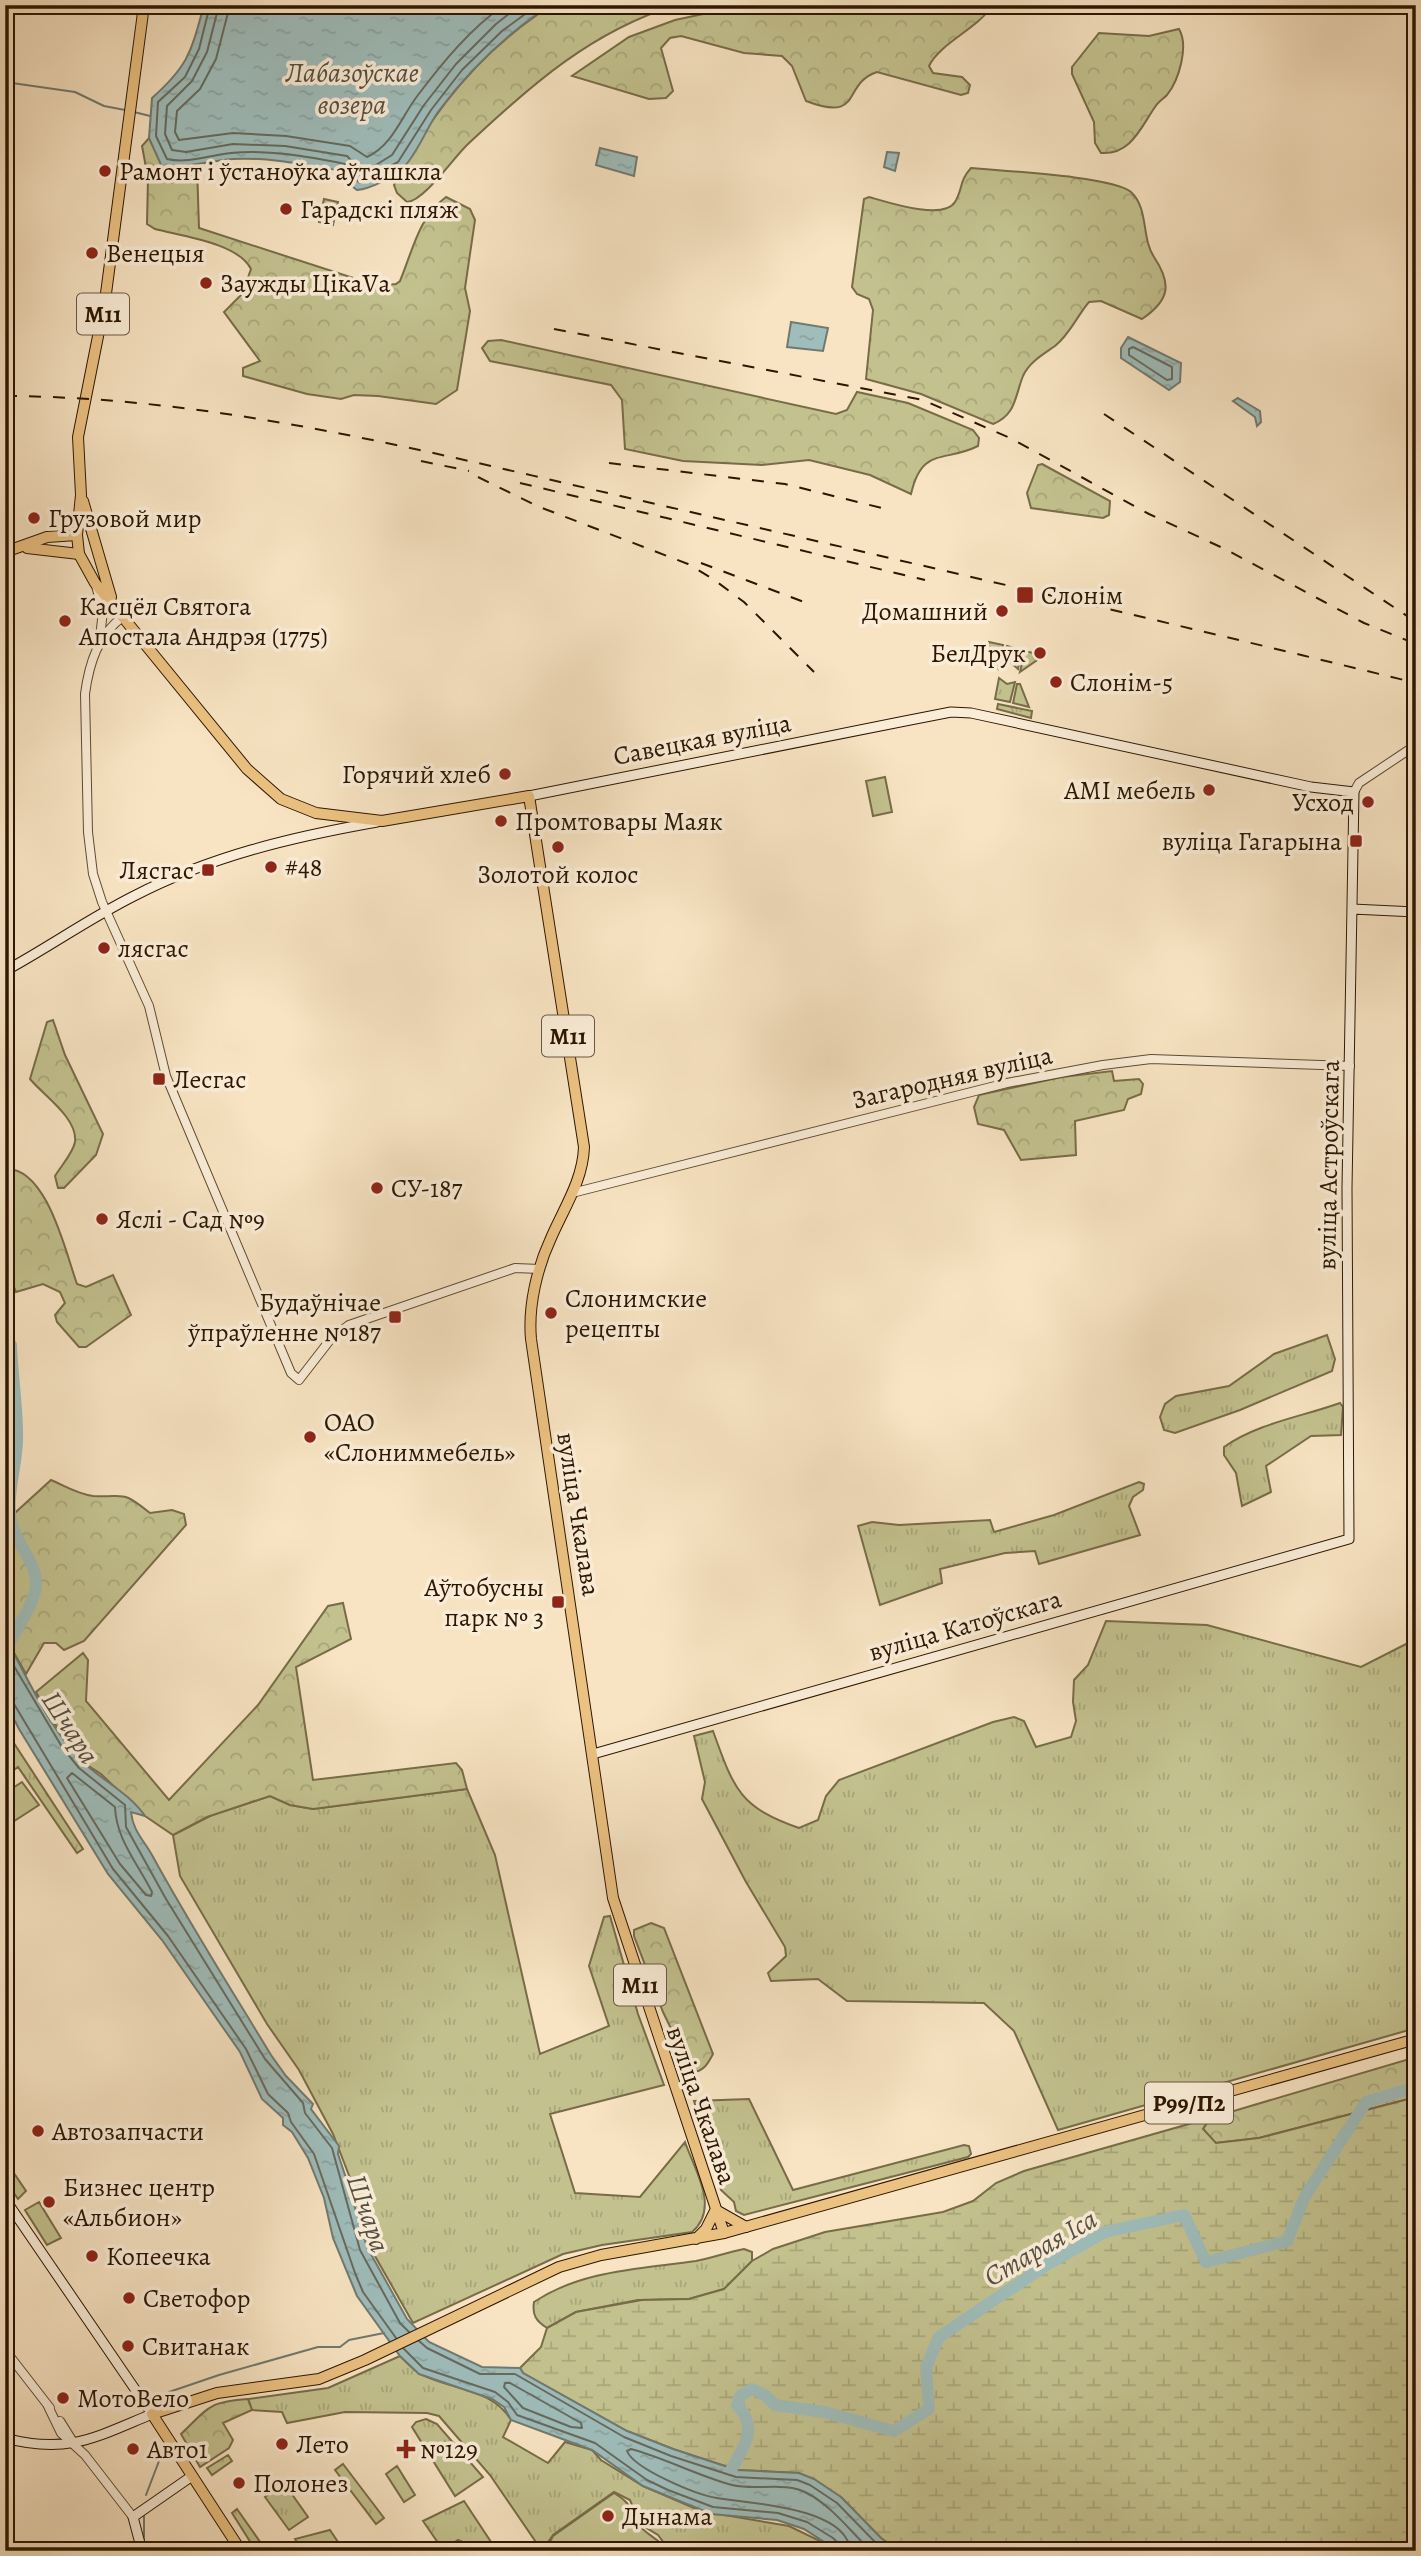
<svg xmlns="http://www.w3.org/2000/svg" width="1421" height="2556" viewBox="0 0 1421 2556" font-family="Alegreya,serif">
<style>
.grass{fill:url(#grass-tufts);stroke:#786c48;stroke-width:2}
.forest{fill:url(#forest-crowns);stroke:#786c48;stroke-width:2}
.wetland{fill:url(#wetland-marsh);stroke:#786c48;stroke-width:2}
.pitch{fill:#c3c28f;stroke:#786c48;stroke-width:2}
.water{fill:url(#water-ripples);stroke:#717a70;stroke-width:2}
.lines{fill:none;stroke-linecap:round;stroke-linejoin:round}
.shore{stroke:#666a5e;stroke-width:2}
.stream{stroke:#717a70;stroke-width:2}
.river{stroke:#9fbdbb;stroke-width:12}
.tertiary-casing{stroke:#604a31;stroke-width:10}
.secondary-casing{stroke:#2d1600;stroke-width:11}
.primary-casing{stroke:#2d1600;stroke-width:12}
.trunk-casing{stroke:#2d1600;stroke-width:12}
.tertiary{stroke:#faedd8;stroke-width:8}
.secondary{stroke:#faedd8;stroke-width:9}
.primary{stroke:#ecc282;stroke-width:10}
.trunk{stroke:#ecc282;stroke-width:10}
.rail{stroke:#2d1600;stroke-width:2;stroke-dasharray:12 12;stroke-linecap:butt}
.poi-dot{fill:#8f2418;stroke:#faedd8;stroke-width:2.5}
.labels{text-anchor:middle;stroke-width:7;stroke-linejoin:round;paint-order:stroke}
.shield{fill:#faedd8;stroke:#6a5641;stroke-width:2}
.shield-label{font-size:24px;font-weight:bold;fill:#2d1600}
.poi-label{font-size:26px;fill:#2d1600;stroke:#faedd8;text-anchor:start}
.street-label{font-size:26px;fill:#2d1600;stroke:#faedd8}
.water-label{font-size:28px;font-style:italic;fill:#555041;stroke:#faedd8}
</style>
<defs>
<pattern id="grass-tufts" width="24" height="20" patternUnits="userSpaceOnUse" patternTransform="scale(1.75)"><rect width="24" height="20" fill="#c3c28f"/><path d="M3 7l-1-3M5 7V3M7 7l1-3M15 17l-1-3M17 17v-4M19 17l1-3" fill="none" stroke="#a8a67a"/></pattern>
<pattern id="forest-crowns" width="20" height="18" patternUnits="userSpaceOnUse" patternTransform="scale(1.75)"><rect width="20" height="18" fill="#c3c28f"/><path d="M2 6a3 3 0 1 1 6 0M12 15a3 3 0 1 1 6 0" fill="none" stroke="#a8a67a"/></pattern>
<pattern id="wetland-marsh" width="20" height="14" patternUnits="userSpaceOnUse" patternTransform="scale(1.75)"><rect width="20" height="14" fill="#c3c28f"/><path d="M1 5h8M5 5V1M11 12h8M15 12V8" fill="none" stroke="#a8a67a"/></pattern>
<pattern id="water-ripples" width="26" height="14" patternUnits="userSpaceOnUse" patternTransform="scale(1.75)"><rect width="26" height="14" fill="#9fbdbb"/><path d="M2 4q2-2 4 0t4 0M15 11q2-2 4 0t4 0" fill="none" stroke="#89a29f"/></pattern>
</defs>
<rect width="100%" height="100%" fill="#f8e4c3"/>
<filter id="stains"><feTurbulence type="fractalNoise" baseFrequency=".00286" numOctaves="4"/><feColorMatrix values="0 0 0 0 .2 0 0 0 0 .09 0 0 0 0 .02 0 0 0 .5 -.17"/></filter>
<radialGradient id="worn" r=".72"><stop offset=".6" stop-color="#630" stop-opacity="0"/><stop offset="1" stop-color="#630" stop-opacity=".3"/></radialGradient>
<path class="grass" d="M989 642 1003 645 998 668 988 649Z
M1007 646 1022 650 1018 669 1010 662 1002 665Z
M1025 651 1041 655 1040 658 1020 672Z
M999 678 1007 684 1015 682 1010 702 995 699Z
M1017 684H1020L1029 707 1013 703Z
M998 704 1032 711 1031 718 997 709Z
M1327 1335 1335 1359 1332 1371 1240 1410 1175 1433 1164 1430 1160 1417 1165 1404 1176 1396 1229 1386 1274 1354Z
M1340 1403 1343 1407 1341 1435 1311 1436 1266 1466 1271 1492 1242 1506 1236 1473 1224 1455V1447C1258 1423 1301 1417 1340 1403Z
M1139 1482 1144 1484 1143 1490 1133 1497 1129 1506 1140 1535 1039 1564 1035 1551 1005 1553 940 1569 942 1583 880 1605 858 1526 872 1522 899 1525 990 1520 994 1532 1054 1515Z
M1106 1621 1207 1625 1361 1667 1416 1639V2028L1058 2130 1014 2031 984 2003 847 2001 818 1979 771 1981 768 1973 786 1956 785 1947 746 1882 702 1799 705 1782 694 1736 713 1731C734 1789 739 1807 799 1828L818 1820 826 1796 839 1780 993 1722 1014 1717 1024 1721 1036 1747 1071 1737 1076 1721 1073 1702 1074 1680 1088 1665Z
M6 1731 83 1849 77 1853 18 1767 7 1775Z
M467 1789 495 1855 540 2054 609 2026 589 1966 604 1917 610 1916 638 2014 664 2085 550 2114 575 2193 640 2197 685 2142C695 2171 720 2208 692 2232L602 2245 563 2254 413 2323 367 2242 350 2178 333 2134 299 2070 267 2024 180 1876 173 1835 212 1815 270 1796 290 1805 313 1809Z
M749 2099 793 2190 964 2145 969 2146 971 2154 968 2157 744 2215 736 2211 734 2202 721 2190 694 2101Z
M5 2160 26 2191 18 2199 5 2180Z
M39 2202 61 2238 47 2245 25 2210Z
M744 2249 752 2252V2261L724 2289 689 2299 638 2300 576 2312 547 2328C536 2321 532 2315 534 2302 582 2270 640 2269 696 2261 712 2258 728 2252 744 2249Z
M400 2356C406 2362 413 2370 421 2374 451 2390 492 2388 511 2420L503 2437 548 2463 565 2442 592 2450 601 2460 643 2486 701 2511 789 2526 820 2541 831 2551H670L658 2535 640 2524 630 2500 614 2492 553 2535 542 2551 490 2475 439 2416 427 2413 345 2412 287 2423 282 2412 252 2410 248 2399 328 2388Z
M426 2419 437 2424 483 2477 455 2496 412 2427 416 2422Z
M228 2455 232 2461 212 2475 207 2468Z
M343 2464 384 2518 376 2524 335 2470Z
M397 2466 415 2495 404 2502 386 2474Z
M284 2483 308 2517 289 2530 265 2497Z
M464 2501 497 2551H483L458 2540 443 2550 423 2521Z
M237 2509 263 2546 256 2551 232 2513Z
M330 2530 344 2551H303L295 2539Z"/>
<path class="forest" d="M536 5H676C592 31 531 85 468 144 454 157 424 201 407 202L397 193 394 185C428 118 475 58 537 15Z
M745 5H993C977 29 940 43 929 66L933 73 962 77 970 85 968 93 961 95 877 72C841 84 864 123 806 101L792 66 782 56 744 53 681 36 670 38 661 48 673 91 666 98 649 99 572 76 629 37 675 20Z
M1179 29C1189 46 1179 80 1167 95 1163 99 1158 102 1155 107 1141 127 1131 155 1101 153L1095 143 1094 122 1072 74V67L1099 33 1149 36Z
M149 138 163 167 197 166 199 228 378 286 396 284 400 281C413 250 418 218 446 197L470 209 475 220 465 288 470 311 457 390 436 404 378 396 354 395 341 399 307 394 243 376V368L260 361 224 312 242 294 251 269C238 243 182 236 155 229L147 224 148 178 142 146Z
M971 168C1000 171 1113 176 1131 192 1149 209 1141 237 1154 257 1172 284 1170 300 1142 319L1101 301 1089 302C1077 316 1070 334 1055 346 1044 354 1029 362 1023 376 1015 396 1016 415 993 424L921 394 866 379 873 310 869 299 857 294 852 287 864 199 869 197C887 202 943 221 955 202 963 189 959 181 971 168Z
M501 340 836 414 847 410 857 392 908 403 973 430 979 438 978 446C944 463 922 446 911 494L870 475 809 460 762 465 683 461 625 449 622 400 611 385 490 361 482 348 488 341Z
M1042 464 1110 501 1109 515 1103 518 1031 508 1027 493 1038 465Z
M53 1020 65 1055 103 1134 96 1155 64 1188H58L55 1176C61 1166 73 1153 75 1142 78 1118 43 1095 30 1079L47 1022Z
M1112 1071 1114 1081 1139 1079 1143 1084 1141 1094 1128 1099 1124 1110 1075 1121 1076 1155 1021 1160 1004 1130 978 1124 974 1107 979 1095 1062 1077Z
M5 1169C47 1166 66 1254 77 1284L86 1287 113 1275 131 1315 86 1347H79L57 1322 55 1315 65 1303 60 1292 43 1284 16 1292 5 1266Z
M51 1480C65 1486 77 1494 93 1496 126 1498 120 1489 150 1513L172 1510 184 1514 186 1525 84 1641 64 1650 56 1643H44L26 1674 5 1637V1522Z
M343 1603 351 1639 296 1667 313 1780 456 1763 462 1770 467 1789 313 1809 290 1805 270 1796 207 1817 173 1835 145 1816 101 1774 84 1763 51 1719 36 1692 83 1653 88 1660 86 1701 169 1800 258 1705 328 1606Z
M651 1923 664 1928 713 2054C708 2063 704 2072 692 2072L663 2012 634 1936V1930Z
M1416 2057V2097L1259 2138 1215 2143 1203 2129 1210 2118Z
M248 2399 252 2410 223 2423 233 2440 229 2448 200 2467 181 2434C209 2407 208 2402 248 2399Z"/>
<path class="wetland" d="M1416 2097V2551H899L881 2538 841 2497 799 2473 737 2470 673 2449 627 2431 523 2373 520 2368 541 2347 547 2328 576 2312 642 2300 689 2299 724 2289 752 2261 773 2249 825 2232 943 2212 973 2201 996 2183 1024 2171 1210 2118 1203 2129 1216 2143 1259 2138Z"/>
<path class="pitch" d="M324 199 338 202 333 225 319 222Z
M885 777 892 812 873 816 866 781Z
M22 1782 39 1805 5 1827V1793Z
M614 2493C635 2506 627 2508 638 2524 644 2533 660 2540 669 2551H545L553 2536Z"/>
<path class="water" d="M204 5H536L537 14C498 42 466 74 438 112 426 129 418 152 404 167 394 177 370 189 357 190L345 181 343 171C307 165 270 157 233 159 209 161 187 168 162 167L149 138 152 98C189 65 191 52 204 5Z
M600 148 637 157 634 176 596 165Z
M887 152 899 153 895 171 884 167Z
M791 322 828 328 823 351 787 347Z
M1128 337 1181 363 1180 382 1169 390 1121 358V348Z
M1238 398 1260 411 1261 422 1257 426 1255 417 1233 401Z
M5 1637C28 1678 49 1729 83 1762 103 1781 129 1793 145 1816L131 1812C133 1831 143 1839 152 1855 189 1923 231 1989 271 2055L286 2076 313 2104 311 2109 339 2146 338 2154 347 2181 354 2183 350 2191 367 2247 407 2319 429 2342 482 2367 520 2368 523 2373 627 2431 673 2449 737 2470 799 2473 814 2479 841 2497 881 2538 899 2551H838L804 2529 777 2520 711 2514 643 2486 592 2450 511 2420 504 2407 492 2399 419 2374 400 2356 357 2296 333 2238 324 2198 308 2158 292 2132 283 2125V2118L262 2099 240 2052 162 1940 108 1874 19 1729 5 1702Z"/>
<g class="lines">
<path class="shore" d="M210 5 199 49 185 77 158 102 156 136 167 159C188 164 210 155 231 153 268 149 309 157 345 164L352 177 360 183 398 162 431 110 462 70 502 31 528 12 529 5
M219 5 207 52 192 81 167 106 165 134 172 150 186 152 233 144 285 146 347 156 363 173 392 155 424 105 456 64 496 24 520 5
M230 5 216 59 200 89 177 111 175 132 179 140 233 133 286 136 350 146 367 157C393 145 401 117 418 95 443 62 470 29 504 5
M1133 347 1172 367V379L1167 380 1129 355V349Z
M5 1651 62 1747 79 1768 125 1805 126 1827 166 1899 265 2059 303 2103 305 2113 332 2148 360 2250 400 2323 409 2332
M5 1700 14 1704 113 1869 168 1936 246 2049 268 2094 288 2113 291 2122 314 2154 355 2273 363 2292 396 2338
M72 1773 115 1807C116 1839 138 1864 152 1892L151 1896 146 1895 120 1864 67 1778Z
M419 2341 427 2348 480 2374H515L624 2437 671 2456 736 2477 797 2480 810 2485 837 2503 876 2543 889 2551
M404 2349 423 2368 495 2392 508 2402 517 2415 595 2443 647 2480 668 2490 713 2507 778 2513 807 2522 833 2538 840 2545 841 2551
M510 2383 581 2423 582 2428 571 2427 523 2408 504 2387 505 2383Z
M850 2551C848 2507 747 2503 717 2498 697 2495 634 2469 627 2451L631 2449C665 2458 698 2476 732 2485 756 2491 785 2481 807 2493 833 2507 850 2531 871 2551"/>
<path class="stream" d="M5 82 75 92 104 106 125 110
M134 112 150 116
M162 2400 169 2392 219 2375 318 2347H340L349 2340 384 2333
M146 2495 164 2448
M144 2543V2515"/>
<path class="river" d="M5 1336 11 1345C12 1377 18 1410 17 1442 16 1470 4 1501 13 1528 19 1547 36 1563 36 1583 37 1601 14 1632 5 1651
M732 2468C745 2446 758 2426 737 2405L741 2395 752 2389 766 2396 775 2405 824 2412 894 2431 929 2409 926 2367 939 2337 1048 2264 1105 2232 1184 2215 1206 2262 1287 2241 1305 2196 1366 2102 1416 2087"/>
<g class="tertiary-casing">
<path id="tertiary" d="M96 586 103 610 100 638
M124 616C98 634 89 664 85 694L88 832 93 874 102 902 149 1006 166 1076 291 1373 299 1380 330 1340 349 1325 515 1268 540 1269
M1354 792 1359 783 1416 745
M572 1193 1007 1083 1103 1065 1151 1059 1350 1066
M5 2350 50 2408
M47 2404 61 2433 85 2455 133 2517
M60 2421 75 2445"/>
</g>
<g class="secondary-casing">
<path id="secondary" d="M529 796 905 721 951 712 971 713 1311 787 1354 792 1347 1188 1349 1539 593 1754
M1352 909 1416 912
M5 971C49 947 90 918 134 896 211 856 292 837 377 822
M5 2199 152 2414C96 2437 68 2455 5 2438
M142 2551 133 2517 192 2476"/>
</g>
<g class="primary-casing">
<path id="primary" d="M27 548 79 554
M5 552 47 537 77 535
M724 2233 1416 2039"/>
</g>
<g class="trunk-casing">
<path id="trunk" d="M144 5 105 301 78 437 81 495 77 535 79 554 95 583 247 769 281 799 316 813 382 821 529 796 584 1147C583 1180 564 1208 551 1238 537 1268 528 1306 531 1339L613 1898 724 2233 601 2255 559 2267 365 2360 319 2379 217 2393 152 2414 241 2551
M83 501 111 597
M716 2210 746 2227
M696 2239 706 2229 716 2209"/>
</g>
<use href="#tertiary" class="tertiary"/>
<use href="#secondary" class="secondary"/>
<use href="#primary" class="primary"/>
<use href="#trunk" class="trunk"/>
<path class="rail" d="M554 329 923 400 1010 438 1149 514 1225 549 1364 623 1416 644
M5 396C224 397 435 454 647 502 903 561 1160 620 1416 683
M1104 414 1416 622
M421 461 469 471
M609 463 785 484 890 510
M478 477 537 506 688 564 713 579 744 602 814 672
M520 483 925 580
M701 563 804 602"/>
</g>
<g class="poi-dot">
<circle cx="105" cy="171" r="7"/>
<circle cx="286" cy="209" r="7"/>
<circle cx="92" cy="253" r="7"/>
<circle cx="206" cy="283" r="7"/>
<circle cx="34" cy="518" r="7"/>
<rect x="1016" y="586" width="18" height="18" rx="3.5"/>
<circle cx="1002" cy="611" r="7"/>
<circle cx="65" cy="621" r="7"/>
<circle cx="1040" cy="653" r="7"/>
<circle cx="1056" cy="682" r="7"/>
<circle cx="505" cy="774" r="7"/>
<circle cx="1209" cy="790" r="7"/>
<circle cx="1368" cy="802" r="7"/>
<circle cx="501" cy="821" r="7"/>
<rect x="1349" y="834" width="14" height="14" rx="3.5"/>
<circle cx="558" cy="847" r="7"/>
<circle cx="271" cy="867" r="7"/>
<rect x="201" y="863" width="14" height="14" rx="3.5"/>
<circle cx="104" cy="948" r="7"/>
<rect x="152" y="1072" width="14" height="14" rx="3.5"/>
<circle cx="377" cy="1188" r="7"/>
<circle cx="102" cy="1219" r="7"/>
<circle cx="551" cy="1313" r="7"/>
<rect x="388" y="1310" width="14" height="14" rx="3.5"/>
<circle cx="310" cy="1437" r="7"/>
<rect x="551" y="1595" width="14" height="14" rx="3.5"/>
<circle cx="38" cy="2131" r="7"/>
<circle cx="49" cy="2202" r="7"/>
<circle cx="92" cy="2256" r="7"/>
<circle cx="129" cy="2298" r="7"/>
<circle cx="128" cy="2346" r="7"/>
<circle cx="63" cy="2398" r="7"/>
<circle cx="282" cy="2444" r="7"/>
<circle cx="133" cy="2449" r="7"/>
<path d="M402.5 2438.5h7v7h7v7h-7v7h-7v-7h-7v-7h7z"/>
<circle cx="239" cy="2483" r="7"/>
<circle cx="608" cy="2516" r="7"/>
</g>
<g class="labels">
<g class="shield">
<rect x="77" y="293.5" width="52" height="41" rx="5"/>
<rect x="542" y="1015.5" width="52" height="41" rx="5"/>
<rect x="614" y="1964.5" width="52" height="41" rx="5"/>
<rect x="1145" y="2082.5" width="88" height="41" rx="5"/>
</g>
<g class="shield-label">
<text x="103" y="322">М11</text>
<text x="568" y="1044">М11</text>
<text x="640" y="1993">М11</text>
<text x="1189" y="2111">Р99/П2</text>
</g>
<g class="poi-label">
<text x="119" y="180">Рамонт і ўстаноўка аўташкла</text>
<text x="300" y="218">Гарадскі пляж</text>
<text x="106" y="262">Венецыя</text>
<text x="220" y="292">Заужды ЦікаVа</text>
<text x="48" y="527">Грузовой мир</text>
<text x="1041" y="604">Слонім</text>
<text x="79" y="615">Касцёл Святога<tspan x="79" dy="30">Апостала Андрэя (1775)</tspan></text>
<text x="988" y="620" text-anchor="end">Домашний</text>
<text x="1026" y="662" text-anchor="end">БелДрук</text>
<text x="1070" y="691">Слонім-5</text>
<text x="491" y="783" text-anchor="end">Горячий хлеб</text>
<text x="1195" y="799" text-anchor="end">AMI мебель</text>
<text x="1354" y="811" text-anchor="end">Усход</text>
<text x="515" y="830">Промтовары Маяк</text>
<text x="1342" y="850" text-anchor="end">вуліца Гагарына</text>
<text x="285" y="876">#48</text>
<text x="194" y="879" text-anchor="end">Лясгас</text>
<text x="558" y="883" text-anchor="middle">Золотой колос</text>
<text x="118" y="957">лясгас</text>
<text x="173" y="1088">Лесгас</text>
<text x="391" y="1197">СУ-187</text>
<text x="116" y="1228">Яслі - Сад №9</text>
<text x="565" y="1307">Слонимские<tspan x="565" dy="30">рецепты</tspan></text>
<text x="381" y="1311" text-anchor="end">Будаўнічае<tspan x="381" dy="30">ўпраўленне №187</tspan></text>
<text x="324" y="1431">ОАО<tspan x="324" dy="30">«Слониммебель»</tspan></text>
<text x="544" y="1596" text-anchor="end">Аўтобусны<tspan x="544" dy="30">парк № 3</tspan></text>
<text x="52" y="2140">Автозапчасти</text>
<text x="63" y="2196">Бизнес центр<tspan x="63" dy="30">«Альбион»</tspan></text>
<text x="106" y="2265">Копеечка</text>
<text x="143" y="2307">Светофор</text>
<text x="142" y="2355">Свитанак</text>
<text x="77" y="2407">МотоВело</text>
<text x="296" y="2453">Лето</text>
<text x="147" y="2458">Авто1</text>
<text x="420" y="2458">№129</text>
<text x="253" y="2492">Полонез</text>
<text x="622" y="2525">Дынама</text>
</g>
<g class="street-label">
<text transform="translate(702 739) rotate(-11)" y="9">Савецкая вуліца</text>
<text transform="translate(952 1077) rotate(-13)" y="9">Загародняя вуліца</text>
<text transform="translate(1328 1165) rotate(-89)" y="9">вуліца Астроўскага</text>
<text transform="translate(579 1514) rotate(81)" y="9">вуліца Чкалава</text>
<text transform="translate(965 1625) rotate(-16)" y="9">вуліца Катоўскага</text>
<text transform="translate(702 2105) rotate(71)" y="9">вуліца Чкалава</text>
</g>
<g class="water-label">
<text x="352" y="82">Лабазоўскае<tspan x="352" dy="32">возера</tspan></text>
<text transform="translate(71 1727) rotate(57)" y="10">Шчара</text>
<text transform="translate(369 2213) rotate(71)" y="10">Шчара</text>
<text transform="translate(1040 2247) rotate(-30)" y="10">Старая Іса</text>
</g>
</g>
<rect width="1421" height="2556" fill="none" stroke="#f8e4c3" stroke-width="28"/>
<rect x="7" y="7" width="1407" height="2542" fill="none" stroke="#2d1600" stroke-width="3.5"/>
<rect x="14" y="14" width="1393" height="2528" fill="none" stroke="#2d1600" stroke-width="2"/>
<rect width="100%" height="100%" filter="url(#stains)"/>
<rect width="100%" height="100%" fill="url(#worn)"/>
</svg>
